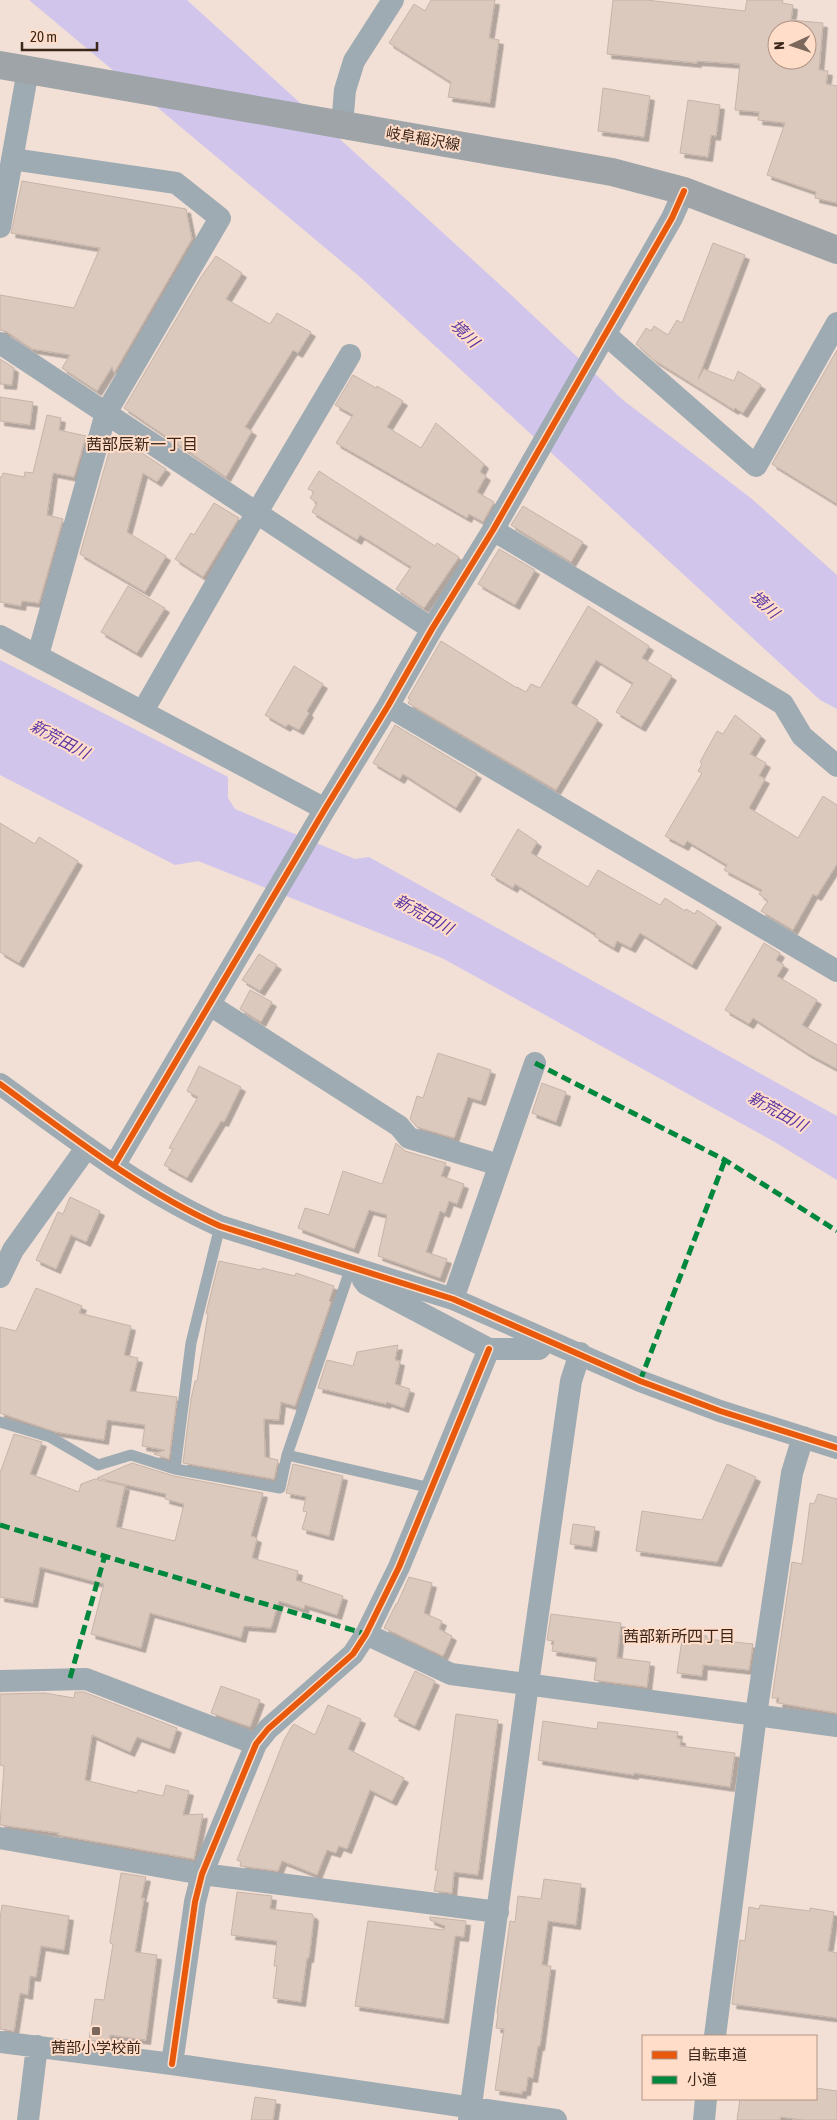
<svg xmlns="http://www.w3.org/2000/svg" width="837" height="2120" viewBox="0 0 837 2120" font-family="'Asap Condensed','Noto Sans JP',sans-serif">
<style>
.water{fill:#d2c5ec}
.building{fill:#dcc9bd;stroke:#c6b4a9;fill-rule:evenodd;filter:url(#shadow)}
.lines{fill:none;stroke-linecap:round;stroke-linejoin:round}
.lane{stroke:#9fabb2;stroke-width:11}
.street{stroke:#9fabb2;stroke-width:22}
.primary{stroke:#9ea4a7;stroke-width:28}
.quiet{stroke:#00873e;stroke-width:5;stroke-dasharray:10 5;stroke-linecap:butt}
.cycleway-casing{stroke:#ffddc9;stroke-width:9}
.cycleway{stroke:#e8590c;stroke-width:6}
.poi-dot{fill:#7b675b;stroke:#ffddc9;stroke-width:2}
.labels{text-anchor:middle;stroke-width:4;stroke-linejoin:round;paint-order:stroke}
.street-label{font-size:15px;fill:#3b2619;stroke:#ffddc9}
.poi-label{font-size:15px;fill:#3b2619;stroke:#ffddc9}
.water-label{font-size:16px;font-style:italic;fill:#5936a4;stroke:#ffddc9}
.neighbourhood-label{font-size:16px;fill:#3b2619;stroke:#ffddc9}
</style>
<defs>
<filter id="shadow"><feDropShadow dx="4.5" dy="4.5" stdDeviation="0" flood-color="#0004"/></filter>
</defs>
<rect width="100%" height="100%" fill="#f2e0d6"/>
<path class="water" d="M29 0H187L508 292 623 400 752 499 837 575V709L820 700 360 277Z
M0 660 228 777V798L235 809 355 859 369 857 837 1116V1180L773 1141 442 958 198 861 175 865 0 775Z"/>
<path class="building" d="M431 0H495L489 38 499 40 490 103 448 97 451 82 389 43 414 4 425 11Z
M613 0H646L745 11 747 0H783L782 3 793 5 791 20 823 23 819 70 828 71 826 84 837 86V203L815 198 816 192 767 175 785 123 758 120 759 112 735 110 740 64 697 61V63L607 54ZM777 30H807V60H777Z
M603 88 650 96 644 137 598 131Z
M688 100 720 105 716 136 711 135 708 157 680 153Z
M22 181 186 209 192 239 114 373 112 367 97 391 62 368 70 355 32 349 7 332 0 330V295L74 308 100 248 11 233Z
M713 243 745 255 698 379 704 369 734 381 738 371 761 385 743 413 735 408 734 410 654 360 636 344 646 328 651 331 654 326 668 335 677 320 682 323Z
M216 256 242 273 226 299 270 324 277 313 311 332 298 353 293 350 245 427 252 431 226 477 124 408 201 277Z
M837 350V504L772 464Z
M0 359 14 368 12 385 0 384Z
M353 375 376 388 377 386 403 401 387 427 421 448 436 423 484 464 480 472 486 476 477 492 494 502 483 522 469 514 467 518 336 443 353 415 335 405Z
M0 397 33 402 30 425 0 421Z
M47 415 61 418 59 430 86 436 74 477 53 473 47 515 63 519 39 603 22 601 21 606 0 602V477H2L3 473 24 477 25 472 33 473Z
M113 438 127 443 166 469 157 482 143 473 127 532 166 556 145 592 80 554Z
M319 471 435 546 437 543 459 557 424 608 396 589 411 567 360 535 357 540 312 512 317 503 310 498 314 492 308 489Z
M214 503 239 518 203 577 175 559 191 533 194 535Z
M523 506 583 542 571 562 511 525Z
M499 549 535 570 515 605 478 584Z
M128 586 165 608 137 653 101 632Z
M588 606 649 646 642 658 672 676 641 727 616 712 633 683 596 660 571 703 598 720 556 790 408 703 410 700 408 698 441 641 517 688V687L526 692 531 684 540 688Z
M294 666 323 684 307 711 309 713 299 730 288 724 286 727 265 715Z
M735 715 761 736 750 754 766 763 759 776 765 779 749 808 798 838 823 796 837 805V864L817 896 813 894 793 930 761 911 768 901 759 894 762 890 724 870 727 865 687 841 684 846 665 836 702 773 698 771 702 764 700 762 717 731 723 734Z
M395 725 477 774 456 808 403 774 400 779 373 763Z
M0 823 35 844 39 837 78 861 19 963 0 952Z
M518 829 537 842 531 853 588 887 598 870 660 905 665 898 685 911 686 909 695 914 697 910 717 923 692 965 640 933 631 948 617 941 614 948 594 936 596 934 515 884 513 888 491 875Z
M764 943 780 953 776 960 784 965 777 976 817 1000 802 1025 837 1045V1069L807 1053 753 1018 749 1024 725 1010Z
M259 954 277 965 260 991 242 980Z
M250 990 272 1002 261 1022 240 1009Z
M438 1053 491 1070 481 1101 468 1097 454 1138 417 1127 410 1119 417 1096 423 1098Z
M199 1066 241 1087 224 1122 221 1121 187 1178 164 1165 173 1149 169 1148 198 1097 187 1091Z
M542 1083 566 1092 556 1122 532 1113Z
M396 1143 405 1151 446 1163 441 1176 464 1184 457 1204 449 1201 445 1213 440 1211 426 1252 447 1259 440 1278 378 1256 387 1215 369 1210 354 1249 298 1228 305 1208 329 1215 343 1171 382 1184Z
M70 1197 100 1211 86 1242 71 1235 56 1269 36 1260 58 1212 63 1214Z
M219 1261 261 1270 262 1268 295 1276 296 1273 334 1286 329 1301 331 1302 295 1406 281 1402 279 1420 264 1419 265 1457 278 1460 274 1479 183 1463 191 1399 195 1381H197L208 1314 206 1313Z
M36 1288 82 1306 79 1313 131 1326 124 1355 138 1358 130 1391 177 1397 169 1459 154 1454 165 1450 142 1446 145 1425 107 1420 104 1440 56 1432 0 1413V1327L16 1331Z
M398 1345 395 1360 400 1361 395 1384 410 1389 404 1408 387 1402 386 1404 318 1388 327 1360 353 1366 357 1352Z
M14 1434 42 1442 30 1474 79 1492 81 1484 95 1479 125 1486 116 1527 175 1541 184 1504 165 1499 166 1494 97 1478 132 1463 174 1476 263 1493 251 1536 257 1538 252 1558 298 1571 296 1580 343 1596 337 1615 305 1605 304 1609 279 1601 271 1628 244 1626 241 1638 150 1613 141 1648 91 1634 104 1584 40 1567 33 1603 0 1597V1473Z
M293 1464 343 1476 329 1536 302 1529 307 1512 303 1511 306 1497 286 1493Z
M727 1464 756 1477 717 1562 636 1551 642 1511 702 1520Z
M818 1494 837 1499V1713L778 1703 779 1698H772L792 1562 802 1564 810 1503 814 1504Z
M573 1524 595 1527 592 1547 570 1544Z
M409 1577 432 1583 424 1613 442 1621 439 1629 452 1636 443 1656 384 1628 396 1604H397Z
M551 1614 621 1623 617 1658 650 1662 647 1687 594 1680 597 1658 552 1651 554 1641 547 1640Z
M683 1633 707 1636V1639L753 1644 749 1670 703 1665 702 1676 677 1673Z
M415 1671 435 1681 415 1726 394 1716Z
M221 1686 260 1700 250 1727 211 1713Z
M75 1692H84L177 1728 170 1749 137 1737 130 1752 92 1735 85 1780 137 1793 138 1790 163 1796 166 1785 189 1791 183 1815 203 1814 194 1859 58 1835 59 1833 0 1825 4 1766 0 1765V1694L45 1693 74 1698Z
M328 1705 361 1719 348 1749 404 1778 392 1801 370 1790 347 1849 339 1846 336 1853 327 1850 317 1875 282 1861 278 1871 240 1866 241 1862 237 1860 284 1740 292 1726 294 1724 315 1735Z
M456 1714 498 1720 478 1875 454 1872 452 1893 434 1891 438 1870H435Z
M543 1721 597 1729 598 1722 678 1732 677 1738 681 1739 680 1746 735 1753 730 1787 634 1773V1775L538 1760Z
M121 1873 146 1877 141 1898H144L135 1952 157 1955 146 2040 110 2035 109 2043 89 2040 95 1999 104 2000 113 1944 110 1943V1941Z
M544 1879 581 1884 576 1925 548 1921 542 1965 551 1966 540 2046H538L533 2078 528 2077 526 2091H522V2094L495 2090 504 2029 496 2028 498 2014 497 2013 510 1921 515 1922 518 1896 541 1899Z
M237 1892 272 1896 270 1909 312 1914 314 1917 309 1958H307L301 2002 273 1998 277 1966H274L277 1941 231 1935Z
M2 1905 69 1916 64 1950 41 1946 36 1977 30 1976 28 1995 20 1993 14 2031 0 2029V1919Z
M760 1905 810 1911V1908L834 1912 828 1951 837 1953V2018L732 2004 740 1940 745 1941 749 1907 759 1909Z
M430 1917 466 1921 464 1937 455 1936 444 2019 355 2006 368 1921 444 1930 445 1926 430 1920Z
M816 2088 837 2091V2120H803L781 2117 780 2120H737L740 2099H816Z
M255 2097 276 2100 273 2120H251Z"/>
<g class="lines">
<path class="lane" d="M0 1422 50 1437 98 1465 131 1455 175 1469 280 1488 287 1455 351 1267
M287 1455 431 1488
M175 1469 191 1343 220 1226"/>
<path class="street" d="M342 125 345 90 354 61 393 0
M12 159 176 183 220 218 106 413 38 655
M0 227 28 70
M605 334 756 466 837 323
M0 343 432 629
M493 530 783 704 802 736 837 766
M0 636 325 809
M388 706 837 971
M143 711 256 514 350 355
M210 1005 399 1126 409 1138 499 1165
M0 1084C70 1135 140 1190 220 1226L453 1299 640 1381 720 1411 837 1448
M114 1166 325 809 388 706 432 629 493 530 672 218 684 191
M0 1277 13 1250 87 1147
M363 1280 366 1284 489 1349H539L547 1340
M453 1299 535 1063
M366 1634 451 1674 837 1726
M0 1681 86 1679 256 1744
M0 1838 202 1874 498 1912
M715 2036 756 1715 792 1473 803 1437
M0 2042 172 2064 556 2120
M172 2064 195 1902 202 1874 256 1744 268 1729 353 1654 366 1634 399 1567 489 1349
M28 2120 37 2046
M469 2120 528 1684 571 1381 580 1353
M704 2120 706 2099"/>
<path class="primary" d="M0 65 612 172 684 191 837 250"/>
<path class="quiet" d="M535 1063 725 1160 837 1231
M640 1381 725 1160
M0 1525 366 1634
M70 1678 105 1555"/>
<g class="cycleway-casing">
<path id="cycleway" d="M0 1084C70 1135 140 1190 220 1226L453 1299 640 1381 720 1411 837 1448
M114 1166 325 809 388 706 432 629 493 530 672 218 684 191
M172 2064 195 1902 202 1874 256 1744 268 1729 353 1654 366 1634 399 1567 489 1349"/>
</g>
<use href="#cycleway" class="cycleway"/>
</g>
<rect class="poi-dot" x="91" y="2026" width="10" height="10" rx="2.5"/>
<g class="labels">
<g class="street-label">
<text transform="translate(423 139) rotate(10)" y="5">岐阜稲沢線</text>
</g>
<g class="poi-label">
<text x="96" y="2053">茜部小学校前</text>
</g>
<g class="water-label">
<text transform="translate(465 333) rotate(43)" y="6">境川</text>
<text transform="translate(765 604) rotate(42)" y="6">境川</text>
<text transform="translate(60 739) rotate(28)" y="6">新荒田川</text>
<text transform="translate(424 914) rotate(29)" y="6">新荒田川</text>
<text transform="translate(778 1111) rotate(29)" y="6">新荒田川</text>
</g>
<g class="neighbourhood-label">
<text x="142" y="450">茜部辰新一丁目</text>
<text x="679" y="1642">茜部新所四丁目</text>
</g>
</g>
<rect x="642" y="2035" width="175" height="65" fill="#ffddc9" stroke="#b19483"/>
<rect x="652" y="2051" width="25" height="8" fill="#e8590c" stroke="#b19483"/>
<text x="687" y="2060" font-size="15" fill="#3b2619">自転車道</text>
<rect x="652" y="2076" width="25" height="8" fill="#00873e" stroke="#b19483"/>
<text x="687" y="2085" font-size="15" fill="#3b2619">小道</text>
<g transform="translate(792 45) rotate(267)"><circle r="24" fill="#ffddc9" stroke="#b19483"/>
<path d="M0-4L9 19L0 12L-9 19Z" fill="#7b675b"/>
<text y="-8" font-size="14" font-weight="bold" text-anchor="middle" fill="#3b2619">N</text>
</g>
<path d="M22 42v8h75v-8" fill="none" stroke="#3b2619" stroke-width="2.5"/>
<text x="30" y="42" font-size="15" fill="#3b2619" stroke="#ffddc9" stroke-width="4" paint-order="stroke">20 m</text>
</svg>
